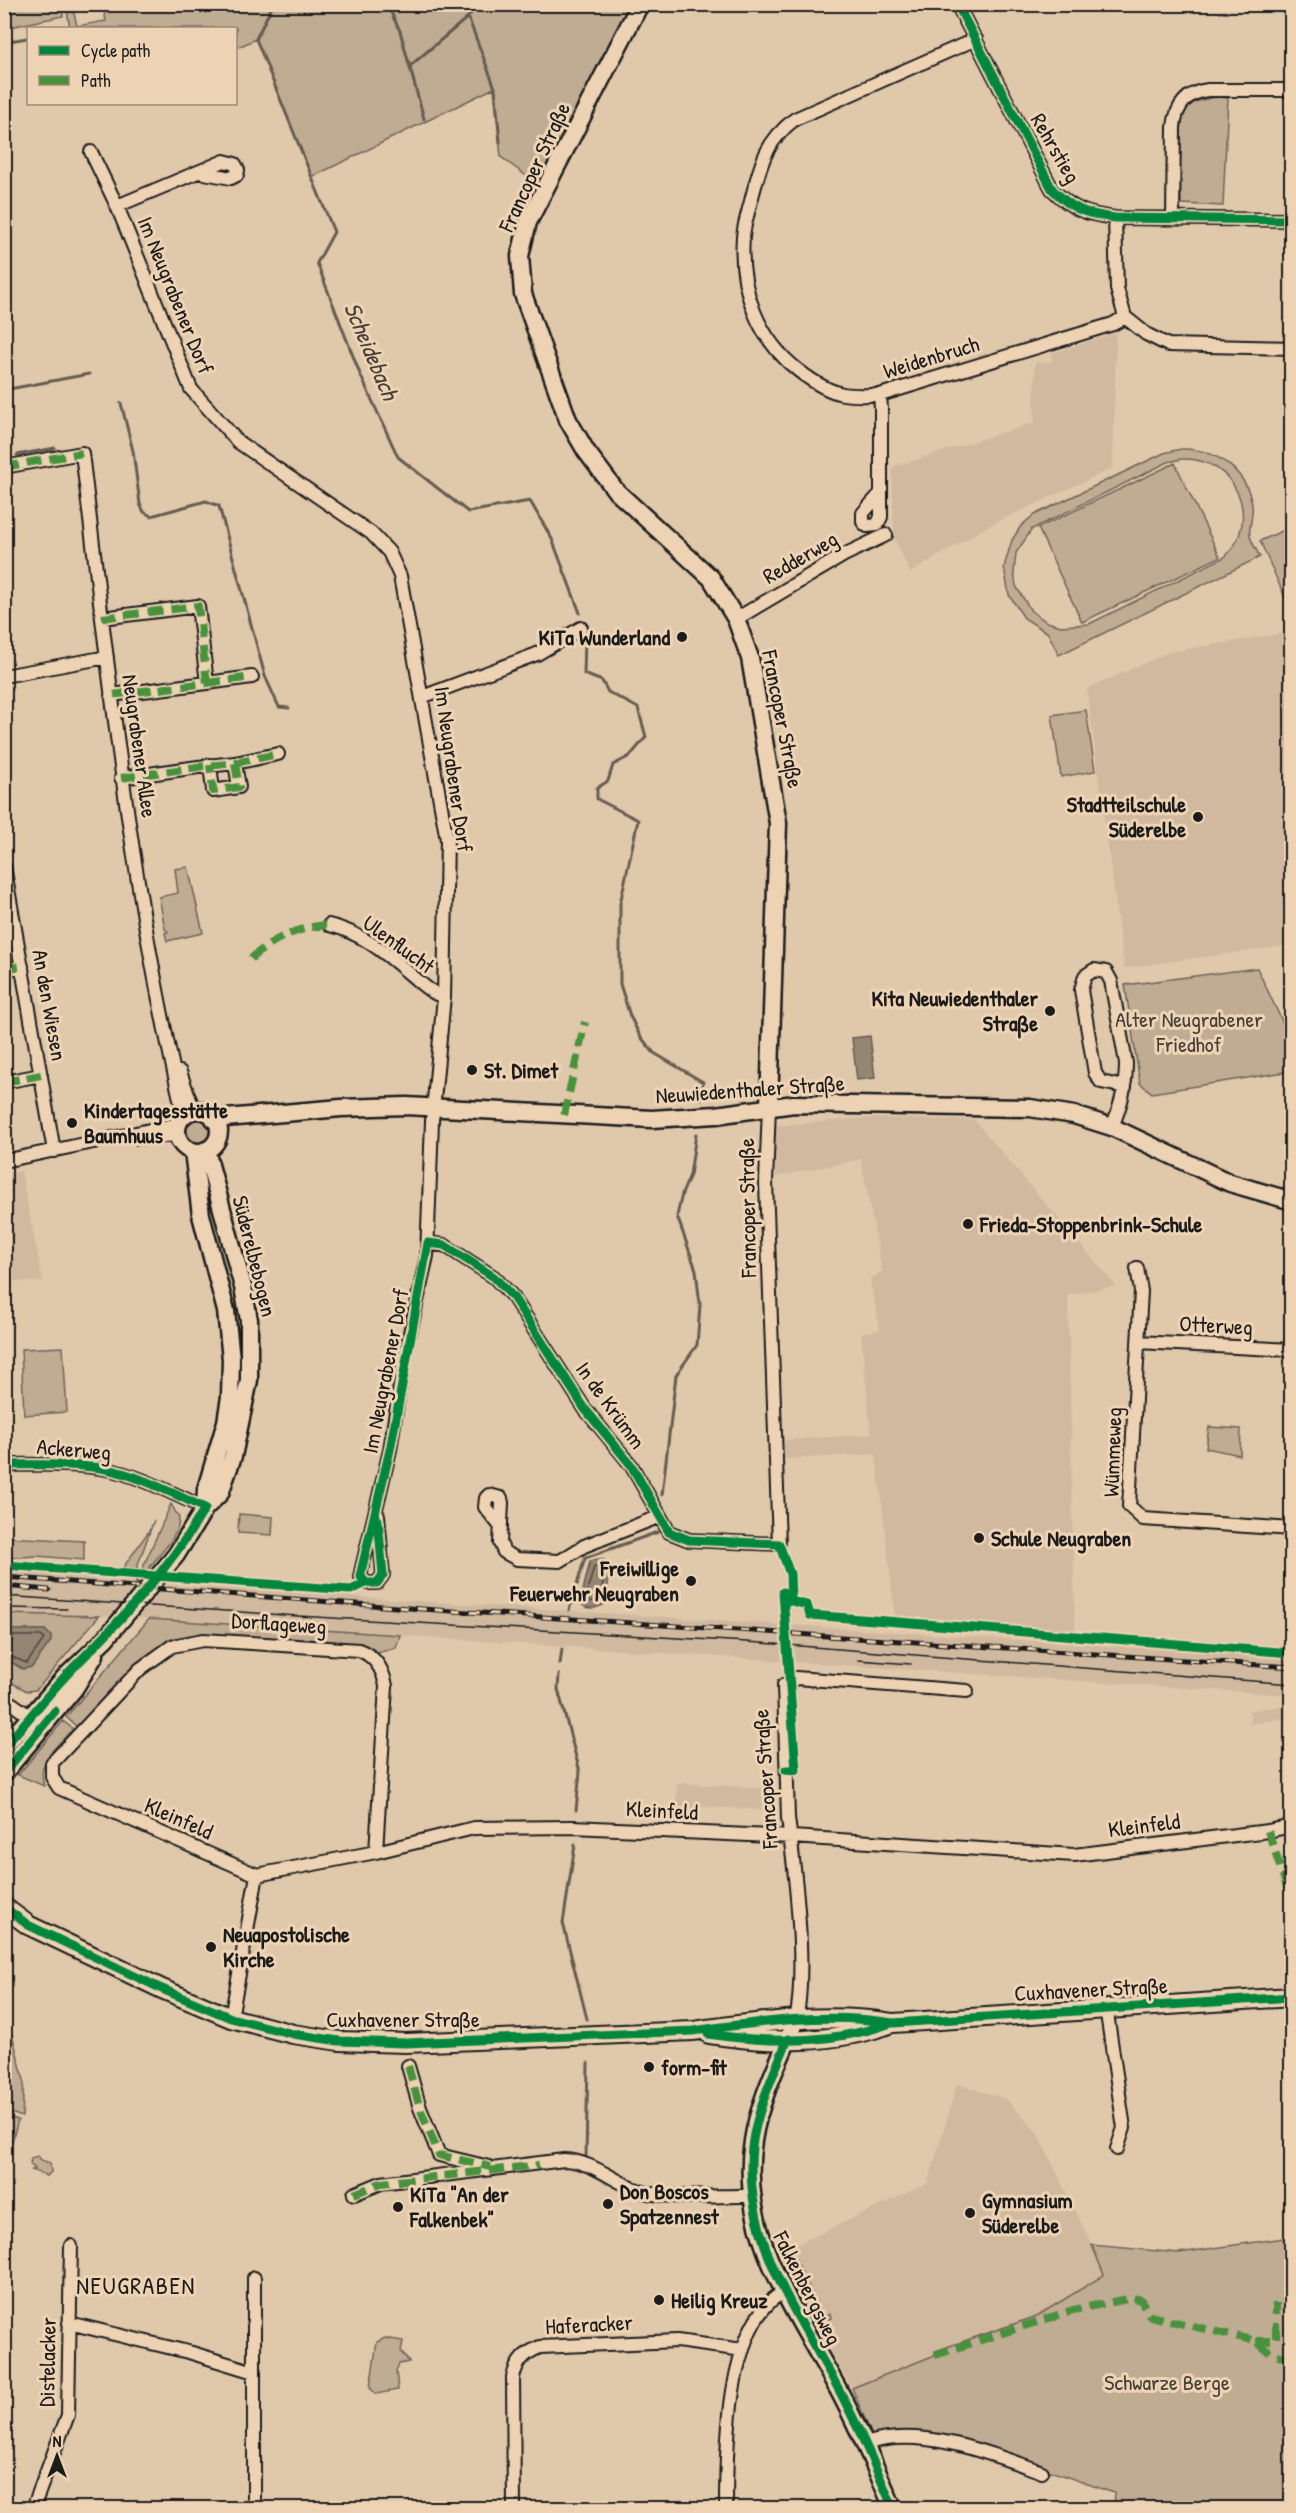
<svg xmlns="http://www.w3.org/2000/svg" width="1296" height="2513" viewBox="0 0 1296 2513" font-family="'Patrick Hand',sans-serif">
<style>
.built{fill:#d0b99f}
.green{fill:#c0ab93;stroke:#6e6458;stroke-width:1.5;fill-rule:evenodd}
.water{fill:#958673;stroke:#655c50;stroke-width:1.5}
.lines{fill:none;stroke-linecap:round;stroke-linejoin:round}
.shore{stroke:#4c463f;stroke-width:1.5}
.stream{stroke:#655c50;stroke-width:3}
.street-casing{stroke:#1c1c1c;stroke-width:16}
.secondary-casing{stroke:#1c1c1c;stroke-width:21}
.primary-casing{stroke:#1c1c1c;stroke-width:22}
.street{stroke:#edd3b4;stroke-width:12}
.secondary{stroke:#edd3b4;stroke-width:16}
.primary{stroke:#edd3b4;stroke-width:18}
.tram{stroke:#1c1c1c;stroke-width:1.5}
.rail-casing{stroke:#1c1c1c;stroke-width:5}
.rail{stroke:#edd3b4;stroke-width:3;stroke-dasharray:9;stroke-linecap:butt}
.quiet{stroke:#49923c;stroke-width:8;stroke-dasharray:15 8;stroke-linecap:butt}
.cycleway-casing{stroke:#edd3b4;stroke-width:13}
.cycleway{stroke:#00873e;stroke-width:9}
.poi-dot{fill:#1c1c1c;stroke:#edd3b4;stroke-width:2}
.labels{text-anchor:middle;stroke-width:6;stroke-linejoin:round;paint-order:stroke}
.street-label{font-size:22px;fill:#1c1c1c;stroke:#edd3b4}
.poi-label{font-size:22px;font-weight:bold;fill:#1c1c1c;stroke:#edd3b4;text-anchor:start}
.park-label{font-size:22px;fill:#45403a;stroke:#edd3b4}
.water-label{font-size:24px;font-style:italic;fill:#46413a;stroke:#edd3b4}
.neighbourhood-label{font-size:24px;letter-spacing:1.5px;fill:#1c1c1c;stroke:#edd3b4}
</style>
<rect width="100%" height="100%" fill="#e0c8ab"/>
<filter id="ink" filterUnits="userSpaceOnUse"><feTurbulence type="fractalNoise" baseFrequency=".0167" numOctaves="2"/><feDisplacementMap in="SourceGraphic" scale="12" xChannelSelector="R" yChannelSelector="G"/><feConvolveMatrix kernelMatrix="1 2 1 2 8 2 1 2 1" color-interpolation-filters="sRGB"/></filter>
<g filter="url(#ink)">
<path class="built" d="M1116 333 1113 468 988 526 910 573 894 537 892 467 1034 423 1035 363 1052 362V353Z
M1291 632V945L1124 968 1087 689 1169 652Z
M868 1118 974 1120 1116 1286 1068 1295 1075 1630 895 1616 876 1454 784 1459V1440L871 1434 861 1333 880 1330 870 1280 882 1271 861 1159 776 1177 774 1126Z
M21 1171 43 1282 5 1281V1174Z
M4 1569 111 1581 1188 1651 1291 1660V1695L170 1620 83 1615 5 1621Z
M1291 1704V1717L1251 1724 1249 1711Z
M677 1783 764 1788 762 1810 695 1806 694 1817 676 1816Z
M957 2084 1006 2099 1037 2132 1092 2245 1104 2275 1037 2316 935 2351V2355L852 2388 800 2300 779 2253 928 2183Z"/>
<path class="green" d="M5 4 61 5 63 16 5 28Z
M103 4 641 5 537 184 501 157 494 88 312 177 256 39 236 48V28H70L66 5H72L77 26 106 21Z
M1217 97 1228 98 1223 206 1181 204C1181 181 1174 121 1190 105 1198 99 1208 99 1217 97Z
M1181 449C1215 448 1246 470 1252 504 1254 515 1248 527 1250 536 1252 543 1257 551 1260 557L1059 655 1048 633 1024 618 1009 595 1004 567 1012 540 1021 526 1034 515 1164 453ZM1182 459C1235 457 1263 519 1225 557L1089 624 1061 626 1047 622 1031 611 1016 586 1014 572 1016 553 1032 529 1168 462Z
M1175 463 1220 557 1082 622 1038 528Z
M1291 527 1292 602 1288 604 1260 541Z
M1086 710 1095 771 1061 777 1052 715Z
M188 867 203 933 167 941 165 933 168 932 165 929 159 897 178 893 175 869Z
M1257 968 1291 1040V1071L1152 1093 1140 1083 1125 985Z
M185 1132a13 13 0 1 1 26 0a13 13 0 1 1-26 0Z
M63 1347 67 1412 24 1415 21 1349Z
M1209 1427 1241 1429 1240 1455 1206 1448Z
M171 1504 179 1518 178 1527 171 1541 135 1585Z
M239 1514 273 1517 272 1535 238 1533Z
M154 1520 135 1573 120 1572 151 1528Z
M4 1537 84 1541V1560L37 1556 5 1558Z
M4 1614 99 1616 44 1681 36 1690 27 1691 5 1679V1658L22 1669 45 1630H5Z
M149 1619 400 1635 396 1648 377 1653 367 1647 202 1635C149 1639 116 1690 81 1726H76L66 1717Z
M63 1721 73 1729C57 1746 36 1760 44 1786L18 1775Z
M5 2031 12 2034 24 2080 22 2117 5 2111Z
M5 2116 18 2120 12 2142 5 2139Z
M38 2156 41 2160 50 2163 51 2172 47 2176 32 2170 35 2169 30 2164 31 2158Z
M1291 2237V2508H1116L1114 2493 972 2444 873 2438 852 2388 935 2355V2351L1037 2316 1104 2275 1092 2245 1179 2253Z
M793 2260H796L823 2317 830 2314 831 2318 814 2325 782 2266Z
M385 2338 403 2341 401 2352 409 2362 399 2364 396 2371 398 2390 376 2394 370 2388 377 2342Z"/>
<path class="water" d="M870 1036 875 1078 857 1080 852 1038Z
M598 1559 605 1560 611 1565 605 1604C596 1608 589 1611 580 1603L590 1561Z
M5 1630H45L51 1636V1641L32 1667 23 1669 5 1658Z"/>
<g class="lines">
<path class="shore" d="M598 1565 605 1569 600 1599 589 1602 587 1592 594 1567Z
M4 1636H41L44 1639 27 1663 4 1654"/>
<path class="stream" d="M273 4 256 39 334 232 317 263 360 374 398 457 468 512 530 501 552 539 580 613
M387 4 400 31 424 119
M468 17 495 88 500 142
M4 42 27 38
M410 66 468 17 478 4
M4 390 89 374
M121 403 133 451 140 504 144 512 151 516 206 501 219 506 265 676 279 707 289 708
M17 455 55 448
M4 458 6 457
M585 637 584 674 602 681 608 692 638 708 646 737 630 756 613 765 608 781 597 788V799L638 820 620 904V984L630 1016 640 1036 654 1053 703 1082 701 1099
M662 1495 676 1375 697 1345 700 1305 696 1270 677 1216 682 1194 690 1175 696 1134
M571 1604 580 1601
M569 1610 585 1558 658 1532
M560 1664 562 1649
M559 1675 558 1689 580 1772 576 1810
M575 1845 563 1923 587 2019
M586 2156 588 2063
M875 2507 876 2508"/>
<g class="street-casing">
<path id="street" d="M957 4 1052 189C1073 210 1085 214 1115 218L1292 220
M976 39 795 119C766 141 761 163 752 197 749 210 744 224 743 237 739 289 758 340 799 371 812 381 827 391 843 394 855 396 868 395 880 395L1113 324 1125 317
M91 152 117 206 191 389 238 442 371 533 389 552 400 576 447 840 444 997 432 1121 427 1256 404 1360 390 1450 361 1572V1577L366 1583
M117 206 224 161 235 164 238 170 237 175 231 178 199 172
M1115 218 1117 289 1125 317 1146 334 1168 345 1292 348
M1173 218 1174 127C1176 106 1187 92 1208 90H1292
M880 395 881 408V517L877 525 867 526 863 522V513L881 493
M4 467 82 453C109 675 132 898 184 1116
M102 618 198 606 207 683 111 695
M736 619 844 555 886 535
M4 676 107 657
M207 683 252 677
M422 697 537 654 581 628
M235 763 278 754
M121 778 198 767 235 763 239 787 213 791 210 765
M4 866 54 1151
M329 925C360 932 386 953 410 974 422 984 429 992 444 997
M4 969 22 966
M180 1072 194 1111
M4 1082 41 1075
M1112 1127C1121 1105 1126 1087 1126 1063L1111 981 1106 972 1094 970 1085 976 1081 990 1095 1073 1101 1082 1125 1087
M138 1138 178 1135
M4 1161 178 1124
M428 1243 444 1245 494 1277 513 1297 585 1409 631 1465 669 1532 689 1540 779 1544 766 1182 769 1107
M1137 1268 1141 1291 1129 1506 1143 1519 1292 1529
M1138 1342 1292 1350
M4 1465C38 1465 73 1463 106 1469 141 1476 173 1494 205 1508
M501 1527 485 1507 486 1498 489 1495 501 1498 502 1503 500 1543 504 1552 517 1559 560 1561 584 1546 658 1517
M366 1583H377L383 1575 378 1515
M4 1698 35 1720
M376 1852 386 1686C383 1669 375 1656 359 1650L203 1640 172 1646 140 1669 52 1763V1777L59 1788 257 1875 376 1852 474 1828 573 1827 792 1837 1074 1855 1268 1831 1292 1826
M1106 2007 1124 2128 1117 2149
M231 2018 257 1875
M796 2021C807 1967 795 1873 788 1818L784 1685 796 1678 967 1691
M408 2066 420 2108 439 2155 489 2167
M354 2194 381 2183 564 2160C593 2161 614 2182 640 2191 668 2200 721 2195 751 2196
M69 2323 192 2353 254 2372
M866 2444C919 2425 992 2454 1042 2472
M33 2508 68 2415 71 2246
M254 2508V2278
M514 2508 513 2377C517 2361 525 2353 540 2347L677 2341 743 2350
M726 2508C726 2451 726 2321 784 2292"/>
</g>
<g class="secondary-casing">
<path id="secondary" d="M640 4 528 222 520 256 523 294 568 420 586 451 616 491 711 578 736 619 750 658 778 823 769 1107
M177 1131a21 21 0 1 1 42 0a21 21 0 1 1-42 0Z
M214 1119 341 1108 406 1106 652 1119 716 1115 794 1104 1030 1108 1074 1115 1112 1127 1230 1183 1292 1201
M193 1151 201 1215 226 1311 231 1359 230 1397 226 1422 206 1489 205 1508
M4 1747 65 1677 105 1639 176 1555 205 1508 220 1493 233 1456 249 1380V1320L243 1287 206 1150
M4 1773 74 1689 95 1655
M796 2021C780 2059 759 2100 753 2141 738 2234 796 2311 838 2389 859 2428 876 2468 893 2508"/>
</g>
<g class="primary-casing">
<path id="primary" d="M4 1907 28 1925 162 1989 231 2018 293 2034 339 2041 406 2043 693 2031C758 2022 828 2012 893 2023L1292 1997
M709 2034C768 2044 836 2044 892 2023"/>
</g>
<use href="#street" class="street"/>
<use href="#secondary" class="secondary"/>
<use href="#primary" class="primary"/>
<path class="tram" d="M4 1596 298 1616 747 1642 1292 1684
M4 1608 67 1609
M858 1660 911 1664"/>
<g class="rail-casing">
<path id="rail" d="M4 1577 422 1609 1292 1667
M4 1586 49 1590"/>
</g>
<use href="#rail" class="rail"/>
<path class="quiet" d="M4 467 82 453
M102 618 198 606 207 683 111 695
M207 683 252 677
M235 763 278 754
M121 778 198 767 235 763 239 787 213 791 210 765
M251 959C271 939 301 926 329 925
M4 969 22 966
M4 1082 41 1075
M564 1115 585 1022
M1268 1831 1292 1902
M408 2066 420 2108 439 2155 491 2167
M354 2194 381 2183 539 2165
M1256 2341H1276V2303
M935 2355 1073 2310 1133 2298 1141 2300 1150 2316 1256 2341 1270 2353 1292 2359"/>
<g class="cycleway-casing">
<path id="cycleway" d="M957 4 1052 189C1073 210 1085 214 1115 218L1292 220
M4 1465C38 1465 73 1463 106 1469 141 1476 173 1494 205 1508 170 1568 123 1618 74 1667 49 1692 28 1721 4 1747
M779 1544 790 1574 791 1601 807 1605 810 1615 1292 1653
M4 1565 351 1590 366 1583
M366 1583 361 1577V1572L390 1450 428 1243 444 1245 494 1277 513 1297 585 1409 631 1465 669 1532 689 1540 779 1544
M366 1583H377L383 1575 378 1520
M783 1592 796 1770H786
M4 1773 55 1711
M4 1907 28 1925 162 1989 231 2018 293 2034 339 2041 406 2043 693 2031C758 2022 828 2012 893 2023L1292 1997
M708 2034C767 2043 834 2044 891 2023
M788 2039C774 2073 756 2111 752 2147 743 2239 796 2311 838 2388 859 2427 876 2468 893 2508"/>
</g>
<use href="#cycleway" class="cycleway"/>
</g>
</g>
<g class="poi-dot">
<circle cx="682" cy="637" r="6"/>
<circle cx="1198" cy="817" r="6"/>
<circle cx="1050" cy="1011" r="6"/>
<circle cx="472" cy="1070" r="6"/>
<circle cx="72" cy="1123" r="6"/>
<circle cx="968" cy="1224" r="6"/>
<circle cx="979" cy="1538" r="6"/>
<circle cx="691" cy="1581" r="6"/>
<circle cx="211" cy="1947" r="6"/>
<circle cx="649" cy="2067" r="6"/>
<circle cx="608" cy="2204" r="6"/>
<circle cx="398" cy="2207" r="6"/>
<circle cx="970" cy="2213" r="6"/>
<circle cx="659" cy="2300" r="6"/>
</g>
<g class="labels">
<g class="street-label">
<text transform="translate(1056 148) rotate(60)" y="8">Rehrstieg</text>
<text transform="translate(534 167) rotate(-65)" y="8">Francoper Straße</text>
<text transform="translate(176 295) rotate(68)" y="8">Im Neugrabener Dorf</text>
<text transform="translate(931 357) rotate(-17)" y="8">Weidenbruch</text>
<text transform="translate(800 557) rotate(-30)" y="8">Redderweg</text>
<text transform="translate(783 719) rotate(79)" y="8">Francoper Straße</text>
<text transform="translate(140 746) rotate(82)" y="8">Neugrabener Allee</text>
<text transform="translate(454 769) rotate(82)" y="8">Im Neugrabener Dorf</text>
<text transform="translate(399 944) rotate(36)" y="8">Ulenflucht</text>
<text transform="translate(50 1005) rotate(80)" y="8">An den Wiesen</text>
<text transform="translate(750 1089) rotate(-4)" y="8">Neuwiedenthaler Straße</text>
<text transform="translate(747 1208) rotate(-91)" y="8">Francoper Straße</text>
<text transform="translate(255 1256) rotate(76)" y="8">Süderelbebogen</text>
<text transform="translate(1216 1325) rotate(3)" y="8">Otterweg</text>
<text transform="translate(385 1371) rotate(-79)" y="8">Im Neugrabener Dorf</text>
<text transform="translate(611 1405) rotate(54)" y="8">In de Krümm</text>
<text transform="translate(74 1449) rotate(5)" y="8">Ackerweg</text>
<text transform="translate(1112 1452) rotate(-88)" y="8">Wümmeweg</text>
<text transform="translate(279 1623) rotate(4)" y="8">Dorflageweg</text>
<text transform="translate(765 1779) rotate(-94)" y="8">Francoper Straße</text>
<text transform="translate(662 1810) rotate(3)" y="8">Kleinfeld</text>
<text transform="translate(179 1818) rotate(24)" y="8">Kleinfeld</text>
<text transform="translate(1144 1825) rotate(-7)" y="8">Kleinfeld</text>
<text transform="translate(1091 1989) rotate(-3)" y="8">Cuxhavener Straße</text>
<text x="403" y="2027">Cuxhavener Straße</text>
<text transform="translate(808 2288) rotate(63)" y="8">Falkenbergsweg</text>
<text transform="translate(589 2324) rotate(-3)" y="8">Haferacker</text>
<text transform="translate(47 2362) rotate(-89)" y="8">Distelacker</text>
</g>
<g class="poi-label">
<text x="670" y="645" text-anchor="end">KiTa Wunderland</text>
<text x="1186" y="812" text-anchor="end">Stadtteilschule<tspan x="1186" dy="25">Süderelbe</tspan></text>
<text x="1038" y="1006" text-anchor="end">Kita Neuwiedenthaler<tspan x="1038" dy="25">Straße</tspan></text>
<text x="484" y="1078">St. Dimet</text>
<text x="84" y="1118">Kindertagesstätte<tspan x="84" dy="25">Baumhuus</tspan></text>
<text x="980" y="1232">Frieda-Stoppenbrink-Schule</text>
<text x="991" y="1546">Schule Neugraben</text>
<text x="679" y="1576" text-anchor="end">Freiwillige<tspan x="679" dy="25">Feuerwehr Neugraben</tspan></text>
<text x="223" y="1942">Neuapostolische<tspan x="223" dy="25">Kirche</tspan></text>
<text x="661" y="2075">form-fit</text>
<text x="620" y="2199">Don Boscos<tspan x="620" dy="25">Spatzennest</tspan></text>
<text x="410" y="2202">KiTa "An der<tspan x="410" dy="25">Falkenbek"</tspan></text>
<text x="982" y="2208">Gymnasium<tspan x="982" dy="25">Süderelbe</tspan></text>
<text x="671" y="2308">Heilig Kreuz</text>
</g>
<g class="park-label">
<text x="1189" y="1027">Alter Neugrabener<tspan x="1189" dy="25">Friedhof</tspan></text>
<text x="1167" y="2390">Schwarze Berge</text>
</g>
<g class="water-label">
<text transform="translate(371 351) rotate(67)" y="8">Scheidebach</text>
</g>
<g class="neighbourhood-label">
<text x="136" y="2294">NEUGRABEN</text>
</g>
</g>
<rect width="1296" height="2513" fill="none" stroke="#edd3b4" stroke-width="24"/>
<rect x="12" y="12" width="1272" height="2489" fill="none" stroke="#1c1c1c" stroke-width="2" filter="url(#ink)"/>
<rect x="27" y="27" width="210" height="78" fill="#edd3b4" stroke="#998a77" stroke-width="1.5"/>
<rect x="39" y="46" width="30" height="9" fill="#00873e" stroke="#998a77" stroke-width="1.5"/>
<text x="81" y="57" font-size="18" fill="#1c1c1c">Cycle path</text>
<rect x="39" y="76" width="30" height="9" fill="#49923c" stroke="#998a77" stroke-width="1.5"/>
<text x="81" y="87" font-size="18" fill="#1c1c1c">Path</text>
<g transform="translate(57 2456)" stroke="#edd3b4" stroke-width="4.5" paint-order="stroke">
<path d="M0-4.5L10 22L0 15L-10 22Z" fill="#1c1c1c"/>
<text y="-9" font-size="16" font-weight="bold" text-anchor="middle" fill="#1c1c1c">N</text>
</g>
</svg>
